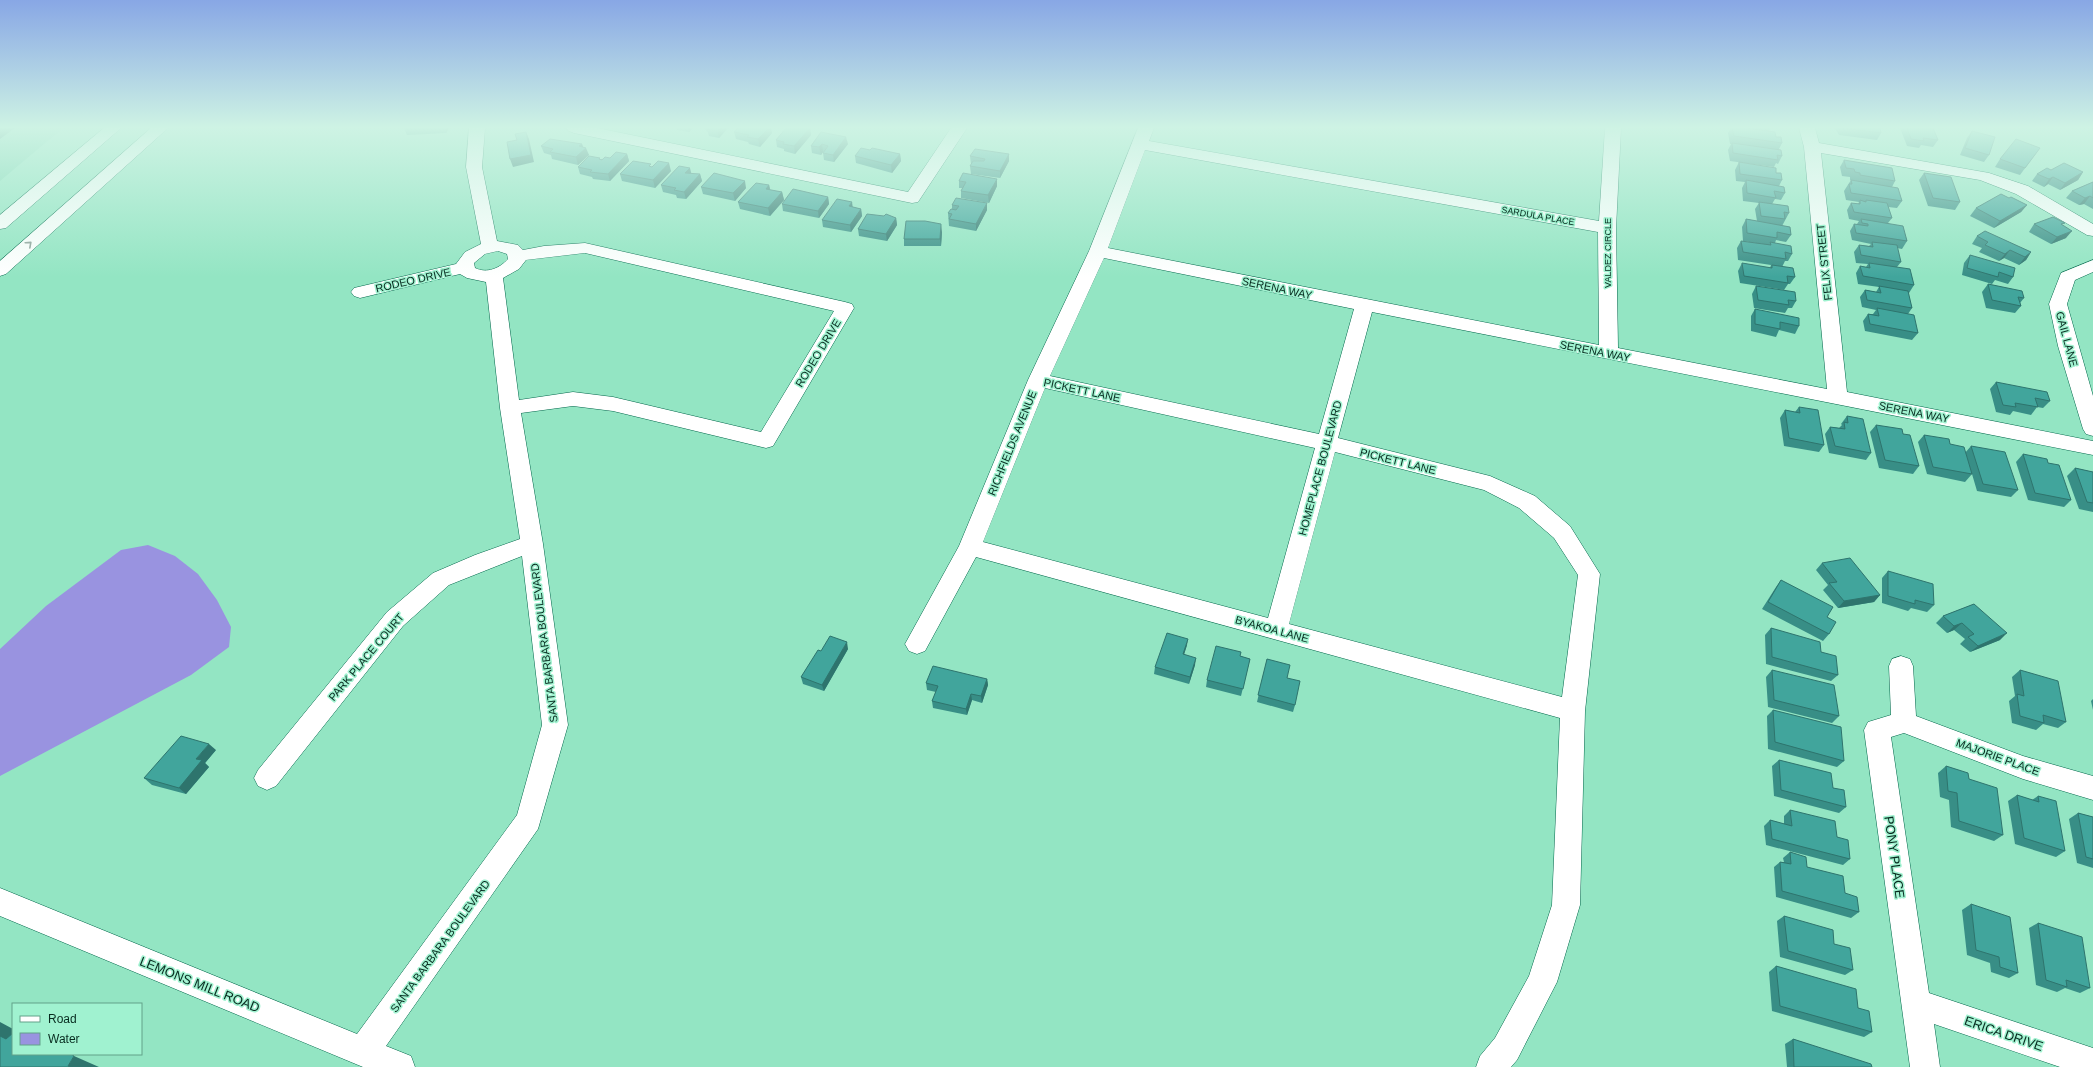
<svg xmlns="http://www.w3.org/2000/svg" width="2093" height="1067" viewBox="0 0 2093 1067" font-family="Helvetica,sans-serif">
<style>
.built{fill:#7dd7b4}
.water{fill:#9993e0}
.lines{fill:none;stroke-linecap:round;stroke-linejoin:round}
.minor-casing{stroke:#02674b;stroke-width:1}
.highway-casing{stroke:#02674b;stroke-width:1}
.minor{fill:#fff;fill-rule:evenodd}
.highway{fill:#fff;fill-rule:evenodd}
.wall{fill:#388e86}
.shaded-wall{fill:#2e746d}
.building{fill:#41a59c;stroke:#2e746d}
.oneway{stroke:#8fa09a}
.labels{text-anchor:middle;stroke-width:3;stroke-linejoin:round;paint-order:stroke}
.far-street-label{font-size:9px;fill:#072b1f;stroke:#a0f2d0}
.street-label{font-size:11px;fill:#072b1f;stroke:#a0f2d0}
.near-street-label{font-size:13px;fill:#072b1f;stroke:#a0f2d0}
</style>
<rect width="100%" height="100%" fill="#93e5c3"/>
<path class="built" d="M0 128H63L0 181Z"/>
<path class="water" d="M148 545 175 556 198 574 217 600 231 627 229 647 191 675 0 776V649L46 606 121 550Z"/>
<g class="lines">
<g class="minor-casing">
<path id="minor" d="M469 128H485L482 167 497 241 518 245 523 250 544 246 585 243 845 302 852 304 854 308 773 446 766 448 613 411 573 406 521 413 543 544 568 725 538 829 386 1046 411 1056 415 1067H363L0 916V888L357 1034 517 815 542 725 522 556 449 585 403 626 276 786 267 790 258 786 254 778 258 770 387 612 433 573 475 555 520 539 500 408 486 282 467 278 460 274 360 298 354 296 351 292 354 288 456 264 465 252 481 244 466 167ZM498 251 507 254 508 259C500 268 487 274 475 268L474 263 485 254ZM585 253 834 311 761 432 613 397 573 392 519 400 503 278 519 269 526 260Z
M566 128H597L908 192 951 128H967L918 202 912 203 574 133 569 131Z
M1138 128H1154L1149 141 1599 221 1605 128H1621L1616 228 1618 348 1827 389 1804 147 1799 128H1815L1819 143 1989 173 2028 186 2093 224V236L2087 235 2016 194 1980 180 1821 153 1847 392 2093 441V455L1372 312 1338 438 1490 476 1535 496 1570 526 1600 574 1585 711 1580 905 1557 982 1517 1060 1511 1067H1476L1480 1056 1495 1038 1529 976 1552 905 1560 718 976 557 925 651 917 654 909 651 905 644 959 546 1028 380 1089 251ZM1145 150 1598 232 1599 345 1108 248ZM1104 258 1354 309 1319 434 1050 376ZM1045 388 1315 448 1268 618 983 542ZM1335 452 1484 490 1519 508 1554 538 1578 575 1562 697 1289 624Z
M2093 260V272L2075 280 2067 304 2093 396V436L2086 434 2083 429 2058 346 2049 304 2061 273Z
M1901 656 1910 659 1913 666 1916 716 2023 756 2093 776V800L2023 779 1904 733 1891 737 1929 993 2093 1048V1067H2060L1934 1024 1940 1067H1910L1864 730 1868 722 1891 715 1889 666 1892 659Z"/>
</g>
<g class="highway-casing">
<path id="highway" d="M104 128H121L6 228 0 229V215Z
M151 128H168L6 274 0 276V261Z"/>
</g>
<use href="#minor" class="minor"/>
<use href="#highway" class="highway"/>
</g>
<path class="wall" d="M404 128H449L446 133 407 135Z
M677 128H693L689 132 677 130Z
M705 128H728L719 138 709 136 708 132 706 131Z
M738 128H771L772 133 760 147 749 144 748 142 736 139 734 132Z
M786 128H810L811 135 795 154 784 151V149L777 147 776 140Z
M1731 128H1773V129L1770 128 1769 131 1776 137 1782 143 1779 149 1782 156 1778 164 1776 163 1774 167 1730 161 1728 150 1731 144H1730L1728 133Z
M1835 128H1880L1881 133 1877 140 1839 135Z
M1900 128H1933L1938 140 1933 147 1921 145 1919 148 1907 146Z
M1972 131 1989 155 1984 162 1960 155 1967 138Z
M821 132 848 144 834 162 824 160 823 153 824 152H823L821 155 812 153 811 146Z
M582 144 583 147 589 155 578 165 552 159 551 155 544 153 541 146Z
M2040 148 2020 175 1995 167 2000 159Z
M870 150 900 154 901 161 892 173 856 163 855 156Z
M627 154 629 161 610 181 593 179 592 177 580 174 578 167 601 159 610 158Z
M1009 154V161L1000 178 971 174 970 166 972 164H971L970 156Z
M1844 160 1895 181 1892 187 1902 201 1897 208 1888 207 1892 218 1888 223 1907 241 1902 249 1897 248 1901 262 1897 267 1914 285 1909 293H1908L1912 308 1908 314 1918 333 1912 340 1865 331 1863 321 1868 314H1873L1876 310 1862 307 1860 297 1865 290 1876 292 1879 287 1858 284 1856 273 1860 266 1866 267 1868 264 1856 263 1854 252 1859 245 1869 246 1871 244 1852 240 1850 231 1854 224H1857L1859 221 1849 219 1847 210 1851 203 1858 204 1859 202 1846 200 1844 191 1851 180 1855 181 1850 180V177L1842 176 1840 167Z
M1739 162 1776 173 1782 180 1779 186 1785 193 1781 200 1775 199 1772 204 1789 213 1782 226 1791 235 1786 242 1776 240 1775 243 1792 254 1788 261H1785L1782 267 1795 277 1790 284H1788L1784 290 1740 283 1738 271 1742 263 1770 268 1771 265 1738 260 1737 248 1741 241 1769 245 1743 241 1742 227 1746 219 1757 221 1755 209 1759 203 1743 201 1742 188 1745 182 1736 181 1735 170Z
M652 167 671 171 655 188 622 181 620 174Z
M2051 170 2083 172 2078 180 2060 190 2048 184 2044 187 2032 181 2037 174Z
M1924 173 1960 202 1955 210 1928 206 1919 180Z
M691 174H700L702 181 686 199 677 198 676 195 663 192 661 185Z
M959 181 997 186 989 203 961 198V191L962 188H959Z
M2093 182V209L2084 204 2079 205 2066 198 2072 191Z
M769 185 770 190 782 192 784 200 770 216 740 209 738 202Z
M701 187 746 188 735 201 703 194Z
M828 197 829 204 819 218 783 211 782 204Z
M952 205 987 210 976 231 949 226 948 213 952 209Z
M2027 205 2021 212 1994 228 1970 216 1976 208Z
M852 207 861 209 862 216 851 232 823 227 822 220Z
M884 216 896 218 897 225 887 241 859 236 858 229Z
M2034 224 2063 225 2066 238 2051 244 2029 232Z
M942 232 941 246H904V239Z
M1977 236 2031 252 2026 260 2019 265 2004 258 1999 261 1979 252 1982 248 1972 244Z
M1970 255 2013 277 2008 284 1995 280 1992 284 1962 275 1964 263Z
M1988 284 2024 298 2020 303 2021 306 2015 313 1986 308 1982 292Z
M1756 286 1796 301 1792 308H1788L1785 313 1754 308 1752 294Z
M1755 309 1799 326 1795 334 1779 330 1776 337 1751 331V316Z
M1996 382 2050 401 2043 408 2037 407 2031 415 2013 411 2010 415 1996 412 1990 389Z
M1799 407 1824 445 1819 452 1784 446 1780 418 1785 410 1795 412Z
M1847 416 1871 453 1866 460 1829 453 1825 434 1830 427 1839 428 1842 425 1841 424Z
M1876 425 1903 434 1919 466 1913 474 1879 468 1870 432Z
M1924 435 1950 444 1965 453 1971 446 2018 490 2011 497 1977 491 1972 474 1965 482 1927 474 1918 442Z
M2023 454 2048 463 2071 500 2064 507 2028 500 2016 462Z
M2075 468 2093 472V512L2079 509 2067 476Z
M1822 563 1880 595 1874 602 1838 608 1823 590 1828 585 1816 570Z
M1888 571 1934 605 1927 612 1911 608 1908 611 1882 603V578Z
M1781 580 1829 634 1823 641 1762 609 1776 587Z
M1974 604 2000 640 1970 652 1960 644 1965 639 1954 630 1947 633 1936 623 1943 616Z
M1771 628 1821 652 1838 675 1831 681 1766 664 1765 635Z
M1187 645 1184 654 1195 665 1189 684 1154 674 1155 667Z
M848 649 824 691 803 684 801 677 821 651Z
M1240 656 1250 659 1241 696 1206 687 1207 680Z
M1267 659 1287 678 1295 705 1293 712 1257 702Z
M1772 670 1839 716 1832 723 1768 707 1766 677Z
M2020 670 2066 722 2058 728 2043 724 2036 730 2012 723 2009 701 2015 696 2012 677Z
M987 679 988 685 982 703 972 700 967 715 933 708 932 701 936 692 927 690 926 683Z
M2093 699V710L2091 701Z
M1773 710 1844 761 1837 767 1768 749 1767 716Z
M216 750 205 763 209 767 186 794 152 785 144 778Z
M1779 760 1833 788 1846 807 1839 813 1774 796 1772 766Z
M1946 766 2003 835 1994 841 1951 827 1949 800 1940 797 1938 773Z
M2017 795 2032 800 2038 796 2065 851 2056 857 2015 844 2008 801Z
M1790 810 1837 837 1850 859 1843 865 1766 845 1764 826 1770 820 1784 824V816Z
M2078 813 2093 817V868L2077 863 2069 819Z
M1790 852 1807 867 1845 893 1859 912 1851 918 1776 897 1774 867 1780 862H1784L1783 858Z
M1971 904 2018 973 2009 978 1991 972 1990 963 1967 955 1962 910Z
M1784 916 1834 944 1853 970 1845 975 1780 957 1777 921Z
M2038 923 2090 988 2080 993 2065 988 2057 992 2036 985 2029 928Z
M1776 966 1858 1008 1872 1032 1864 1037 1772 1011 1769 972Z
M1793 1039 1872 1067H1787L1785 1044Z"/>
<path class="shaded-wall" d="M0 128H15L0 139Z
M444 128H449L446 133Z
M688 128H693L689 132Z
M720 128H728L719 138 717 131Z
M769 128H771L772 133 760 147 758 139Z
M810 128 811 135 795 154 794 146Z
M526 132 529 139 534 162 513 167 510 159Z
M846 137 848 144 834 162 833 155Z
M582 144 584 150 586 148 589 155 578 165 576 157 579 146Z
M822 144 823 152 821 155 819 147Z
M627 154 629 161 610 181 608 174Z
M900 154 901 161 892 173 891 165Z
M1009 154V161L1000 178V171Z
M669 163 671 171 655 188 653 180Z
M690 168 692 176 685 173Z
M2083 172 2078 180 2060 190 2065 183Z
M700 174 702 181 686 199 684 192Z
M2053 177 2048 184 2044 187 2049 179Z
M997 179V186L989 203 988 195Z
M745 181 746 188 735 201 733 193Z
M769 185 771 193 766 189Z
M782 192 784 200 770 216 768 208Z
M2090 196 2084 204 2079 205 2085 198Z
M828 197 829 204 819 218 818 211Z
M852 202 853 209 849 206Z
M987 203V210L976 231V224Z
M2027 205 2021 212 1994 228 2000 221Z
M861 209 862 216 851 232 850 225Z
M896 218 897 225 887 241 886 234Z
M941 224 942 232 941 246 940 239Z
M2072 231 2066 238 2051 244 2057 237Z
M2010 250 2004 258 1999 261 2005 254Z
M2031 252 2026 260 2019 265 2025 257Z
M1880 595 1874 602 1838 608 1844 601Z
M1962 623 1954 630 1947 633 1954 626Z
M2007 633 2000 640 1970 652 1978 646Z
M1188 639 1187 645 1182 661 1183 654Z
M847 642 848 649 824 691 822 685Z
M1196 658 1195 665 1189 684 1190 677Z
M987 679 988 685 982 703 981 696Z
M971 694 972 700 967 715 966 709Z
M209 744 216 750 205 763 209 767 186 794 179 788 196 759Z
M0 1022 13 1029V1043L0 1037Z
M74 1056 99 1067H70L68 1066Z"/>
<path class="building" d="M708 128H720L717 131 707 129Z
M738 128H769L758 139 747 137 749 135 734 132Z
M786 128H810L794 146 783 144 784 142 776 140Z
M1732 128H1746L1775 132 1776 137H1781L1782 143 1734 136Z
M1843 128H1880L1881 133Z
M1907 128H1933L1938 140 1923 138 1924 141 1911 139Z
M1972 131 1995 137 1989 155 1965 148Z
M526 132 531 155 510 159 507 142 517 140 515 134Z
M821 132 846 137 833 155 823 153 828 146 822 144 819 147 811 146Z
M550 139 582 144 579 146 586 148 576 157 550 152 553 149 541 146Z
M2016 139 2040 148 2025 168 2000 159Z
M1732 143 1781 150 1782 156 1777 155 1778 160 1733 153Z
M861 148 870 150 872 148 900 154 891 165 855 156Z
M975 149 1009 154 1000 171 970 166 973 161H984L985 159 970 156Z
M616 152 627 154 608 174 590 172 592 170 578 167 589 156 600 158 599 159 602 160 605 157 610 158Z
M1844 160 1892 168 1895 181 1860 175V173L1855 172 1854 169 1846 168Z
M633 161 651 164 649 166 652 167 658 161 669 163 653 180 620 174Z
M1739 162 1776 168V173H1781L1782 180 1740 174Z
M2064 163 2083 172 2065 183 2053 177 2049 179 2037 174 2047 168 2051 170Z
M679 166 690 168 685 173 700 174 684 192 674 190 676 188 661 185Z
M714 173 745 181 733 193 701 187Z
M963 173 997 179 988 195 961 191 966 182 959 181Z
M1924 173 1951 177 1960 202 1933 198Z
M1746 180 1784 187 1785 193 1774 191 1776 198 1747 193Z
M1851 180 1898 188 1902 201 1851 193 1849 184H1852Z
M2093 182V198L2090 196 2085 198 2072 191Z
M756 183 769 185 766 189 782 192 768 208 738 202Z
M793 189 828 197 818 211 782 204Z
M2001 194 2009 198 2011 197 2027 205 2000 221 1976 208Z
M956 198 987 203 976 224 949 219 952 214 948 213 951 209 956 210 959 206 952 205Z
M837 199 852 202 849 206 861 209 850 225 822 220Z
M1860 200 1866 202V200L1887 203 1892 218 1854 212 1851 203 1860 204Z
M1759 202 1788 206 1789 213 1784 212 1785 219 1761 216Z
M867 214 884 216 886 214 896 218 886 234 858 229Z
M2053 217 2065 223 2061 224 2072 231 2057 237 2034 224Z
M1746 219 1790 227 1791 235 1777 232V238L1747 233Z
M1861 219 1903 226 1907 241 1856 233 1854 224 1868 226V224L1862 223Z
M906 221H925L941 224 940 239H904Z
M1985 231 2031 252 2025 257 2010 250 2005 254 1985 245 1988 242 1977 236Z
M1741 241 1771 245 1770 242 1791 246 1792 254 1785 252 1786 259 1743 252Z
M1872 242 1897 245 1901 262 1861 255 1859 245 1873 247Z
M1970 255 2015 268 2013 277 1999 272 1998 277 1967 268Z
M1742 263 1772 268V265L1793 268 1795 277 1787 276 1788 283 1744 276Z
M1869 263 1910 269 1914 285 1863 276 1860 266 1870 268Z
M1988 284 2022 291 2024 298 2018 297 2021 306 1992 300Z
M1756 286 1795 292 1796 301 1788 300 1789 305 1758 300Z
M1879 286 1908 291 1912 308 1867 300 1865 290 1881 293Z
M1877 308 1914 315 1918 333 1870 324 1868 314 1879 316Z
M1755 309 1799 318V326L1780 322V329L1755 324Z
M1996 382 2047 392 2050 401 2035 398 2038 407 2015 403 2016 407 2003 405Z
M1799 407 1818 410 1824 445 1789 438 1785 410 1800 413Z
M1847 416 1863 419 1871 453 1835 446 1830 427 1845 429 1844 422 1848 423Z
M1876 425 1902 429 1903 434 1910 435 1919 466 1885 460Z
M1924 435 1949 439 1950 444 1964 447 1972 474 1933 467Z
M1971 446 2005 452 2018 490 1983 484Z
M2023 454 2047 459 2048 463 2059 465 2071 500 2035 493Z
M2075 468 2093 472V503L2087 502Z
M1850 558 1880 595 1844 601 1829 583 1837 582 1822 563Z
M1888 571 1933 584 1934 605 1915 600V604L1888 596Z
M1781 580 1833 607 1827 617 1836 622 1829 634 1768 602Z
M1974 604 2007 633 1978 646 1968 637 1974 634 1962 623 1954 626 1943 616Z
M1771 628 1820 642 1821 652 1836 656 1838 675 1772 657Z
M1167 633 1188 639 1183 654 1196 658 1190 677 1155 667Z
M830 636 847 642 822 685 801 677 818 650 821 651Z
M1216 646 1241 652 1240 656 1250 659 1243 689 1207 680Z
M1267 659 1290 665 1287 678 1300 681 1295 705 1258 695Z
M933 666 987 679 981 696 971 694 966 709 932 701 938 686 926 683Z
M1772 670 1834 685 1839 716 1774 700Z
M2020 670 2058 681 2066 722 2043 715 2044 723 2020 716 2017 694 2024 696Z
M1773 710 1841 727 1844 761 1775 742Z
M181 736 209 744 196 759 202 760 179 788 144 778Z
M1779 760 1831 773 1833 788 1844 790 1846 807 1781 790Z
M1946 766 1968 773 1969 779 1997 788 2003 835 1959 821 1957 793 1948 791Z
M2017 795 2039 802 2038 796 2056 801 2065 851 2024 838Z
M1790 810 1835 821 1837 837 1848 840 1850 859 1772 839 1770 820 1792 826Z
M2078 813 2093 817V859L2086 857Z
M1790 852 1806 857 1807 867 1843 876 1845 893 1857 897 1859 912 1782 891 1780 862 1791 864Z
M1971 904 2010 917 2018 973 2000 967 1999 957 1976 950Z
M1784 916 1833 930 1834 944 1850 948 1853 970 1788 951Z
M2038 923 2082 937 2090 988 2066 980 2067 987 2046 980Z
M1776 966 1856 989 1858 1008 1869 1011 1872 1032 1780 1006Z
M13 1033V1054H71L74 1056 68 1066 70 1067H0V1036L6 1039Z
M1793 1039 1871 1064 1872 1067H1794Z"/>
<defs><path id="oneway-chevron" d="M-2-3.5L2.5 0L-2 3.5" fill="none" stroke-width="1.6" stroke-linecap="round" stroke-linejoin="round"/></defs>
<use class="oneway" href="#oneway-chevron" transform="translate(29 244) rotate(-42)"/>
<linearGradient id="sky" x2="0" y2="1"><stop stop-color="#88a7e5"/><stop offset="0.46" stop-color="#cef3e4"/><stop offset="1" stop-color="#cef3e4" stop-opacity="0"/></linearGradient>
<rect width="2093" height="277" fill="url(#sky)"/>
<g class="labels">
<g class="far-street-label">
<text transform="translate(1538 216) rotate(10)" y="3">SARDULA PLACE</text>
<text transform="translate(1608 253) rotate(-90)" y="3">VALDEZ CIRCLE</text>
</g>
<g class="street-label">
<text transform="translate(1824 262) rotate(-96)" y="4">FELIX STREET</text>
<text transform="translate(413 280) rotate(-13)" y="4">RODEO DRIVE</text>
<text transform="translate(1277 288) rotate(12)" y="4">SERENA WAY</text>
<text transform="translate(2067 339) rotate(75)" y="4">GAIL LANE</text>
<text transform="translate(1595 351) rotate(11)" y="4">SERENA WAY</text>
<text transform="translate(818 353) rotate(-59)" y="4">RODEO DRIVE</text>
<text transform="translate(1082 390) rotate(12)" y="4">PICKETT LANE</text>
<text transform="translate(1914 412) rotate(11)" y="4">SERENA WAY</text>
<text transform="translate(1012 443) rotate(-68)" y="4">RICHFIELDS AVENUE</text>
<text transform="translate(1398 461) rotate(14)" y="4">PICKETT LANE</text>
<text transform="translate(1320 468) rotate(-75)" y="4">HOMEPLACE BOULEVARD</text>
<text transform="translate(1272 629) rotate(15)" y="4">BYAKOA LANE</text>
<text transform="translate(544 643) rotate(-97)" y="4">SANTA BARBARA BOULEVARD</text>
<text transform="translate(366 657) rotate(-50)" y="4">PARK PLACE COURT</text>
<text transform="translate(1998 757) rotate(20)" y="4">MAJORIE PLACE</text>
<text transform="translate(440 946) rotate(-54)" y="4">SANTA BARBARA BOULEVARD</text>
</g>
<g class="near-street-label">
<text transform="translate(1895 857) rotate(82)" y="5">PONY PLACE</text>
<text transform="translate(200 984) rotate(22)" y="5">LEMONS MILL ROAD</text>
<text transform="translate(2004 1033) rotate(19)" y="5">ERICA DRIVE</text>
</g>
</g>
<rect x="12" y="1003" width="130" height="52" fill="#a0f2d0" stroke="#63a289"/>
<rect x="20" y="1016" width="20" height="6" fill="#ffffff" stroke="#63a289"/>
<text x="48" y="1023" font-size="12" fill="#072b1f">Road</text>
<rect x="20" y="1033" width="20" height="12" fill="#9993e0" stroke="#63a289"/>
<text x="48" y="1043" font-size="12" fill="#072b1f">Water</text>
</svg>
